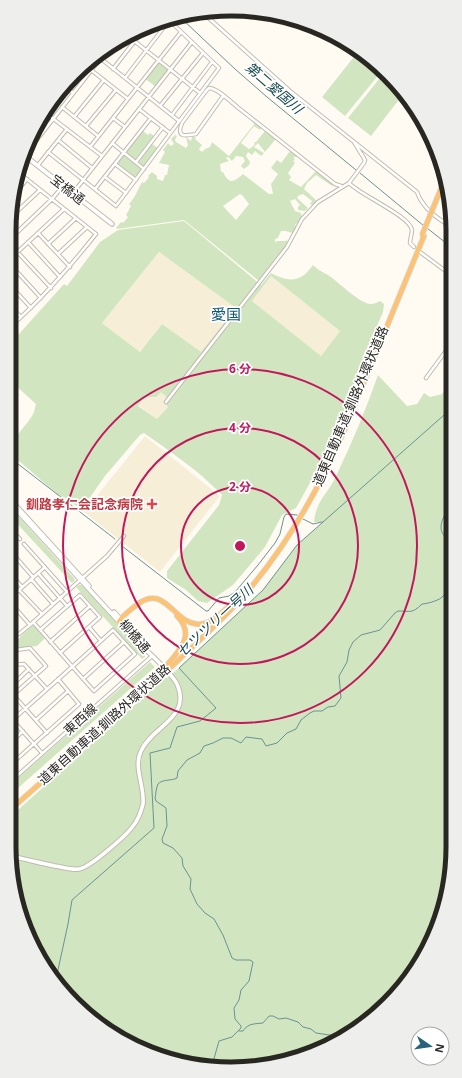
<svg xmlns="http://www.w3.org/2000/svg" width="462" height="1078" viewBox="0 0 462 1078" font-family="'Noto Sans','Noto Sans JP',sans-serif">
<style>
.built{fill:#f7eed8}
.green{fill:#d1e6c0;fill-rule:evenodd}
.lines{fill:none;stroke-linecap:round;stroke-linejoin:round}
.stream{stroke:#6a9293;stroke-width:1}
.street-casing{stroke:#c1bbae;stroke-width:4.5}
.secondary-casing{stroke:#c1bbae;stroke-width:5.5}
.highway-casing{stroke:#d8d8d7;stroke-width:6}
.street{stroke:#fff;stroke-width:2.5}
.secondary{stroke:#fff;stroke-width:3.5}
.highway{stroke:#fdc272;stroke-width:4.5}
.highway-bridge-casing{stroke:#d8d8d7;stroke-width:6;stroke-linecap:butt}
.highway-bridge{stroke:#fdc272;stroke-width:4.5}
.ring{fill:none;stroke:#c2185b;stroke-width:2}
.health-dot{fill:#e0444e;stroke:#fff;stroke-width:1.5}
.labels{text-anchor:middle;stroke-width:3.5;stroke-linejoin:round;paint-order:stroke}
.street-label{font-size:13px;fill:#292722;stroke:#fff}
.health-label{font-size:13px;font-weight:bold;fill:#be3a42;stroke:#fff;text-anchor:end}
.water-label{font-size:14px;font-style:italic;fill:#15494d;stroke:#fff}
.quarter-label{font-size:15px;fill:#0e5974;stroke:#fff}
.rim{fill:none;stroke:#292722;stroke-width:5}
.centre{fill:#c2185b;stroke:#fff;stroke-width:2}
.ring-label{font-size:12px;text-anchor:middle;font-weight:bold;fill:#c2185b;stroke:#fff;stroke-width:3.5;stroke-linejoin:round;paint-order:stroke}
</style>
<rect width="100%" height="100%" fill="#fffbf3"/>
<path class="built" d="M159 252 236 308 201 353 162 324 140 352 102 323Z
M271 276 340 331 321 356 252 301Z
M161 391 169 399 168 407 157 419 138 405 147 395Z
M145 436 220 496 160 572 84 512Z"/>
<path class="green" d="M357 53 381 72 345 116 322 97Z
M158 62H160L168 69V70L155 86 145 79Z
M383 74 404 93 371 136 348 118Z
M255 123 261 128 260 130 254 126 241 143 249 149 251 148 255 144 254 142H256L265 131 275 139V140L265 152 258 143 254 147 264 153 261 156 255 151 252 155 248 152 246 156 250 162 249 165 244 169 241 166 245 161 243 157 236 156 232 161 228 157 226 158 229 161 220 164 221 172H223C229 185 234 182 243 174L269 194H273L271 184 278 174 271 168 277 160 281 163 290 151 297 156V157H293L295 160 293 161 295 163 288 173 291 177 289 180 301 187 316 171 334 185 332 186 316 175 307 183 304 189 317 201 312 205 310 204 312 201 303 194 298 196 297 198 308 208 305 211 298 210V207L300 205 295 199 290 201 295 211 301 213 302 218 295 225 297 227 292 233 286 231H281L278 238 275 239V242L278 241H286V239L288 242 287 246 259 281 184 220 117 229 116 228 121 222 123 223 128 217 126 215 131 206 129 204C136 196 137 191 142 182L144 183 149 177 148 176 152 172 157 176V179L163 181 165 175H167L169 165 159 163 165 152 163 150 168 143 171 146 174 144 171 139 175 135 177 136 175 140 176 142 186 148 188 145 186 137 191 141 192 137 194 136 196 138 195 139 202 145 199 149 202 152 205 149 210 147 212 142 229 156ZM240 194 242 195 249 204 236 220 223 206Z
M143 131 148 135 150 133 154 136 135 160 126 152Z
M152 144 158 148 145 166H143L138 161Z
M123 155 142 169 137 176H134L118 164V162Z
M184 221 261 285 271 273C290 283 301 282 313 265 319 271 325 273 331 277 340 284 361 304 371 304 374 304 378 302 380 301L384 304 383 312 362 361 354 386 331 445 296 508 282 515 265 547 233 585 207 603 198 601 186 590 167 578V571L219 505 222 495C199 471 171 452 144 433L140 435 105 476 91 496 80 507C57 499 34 471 13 457 12 435 21 433 32 416 34 413 35 408 36 404L14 384 9 382V345L64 284 67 286 100 242 118 230ZM159 252 236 308 201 352 162 324 140 352 102 323ZM271 276 340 331 321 356 252 301ZM161 392 169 399 166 404 168 407 157 419 138 406 146 395 149 397H156Z
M378 375 407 406 417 404 424 393 430 397 442 394 452 380 453 847 441 919 398 993 342 1039 274 1065H188L120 1039 64 993 21 919 9 847V818L166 677 167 678 179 668 263 590 297 545 323 522H314C316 500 328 494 336 476 352 443 366 409 378 375Z
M9 506 74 578 75 580 72 583 9 515Z
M79 585H83L145 653V657L142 659 76 587Z
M32 626H34L45 638 37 646 18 648 16 639H19L20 637Z
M150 662 155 667 9 796V786Z"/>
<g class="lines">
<path class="stream" d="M182 19 235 69 267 97 356 170
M360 173 424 226
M427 228 451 247
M9 457 115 539
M452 504C446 512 437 525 443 534 445 538 449 541 452 544
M303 519 313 524 322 522
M122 546 206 611H208L219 598 229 596 235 592 258 565 275 543 280 534 284 517 286 514 297 515
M56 979 68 924 72 900 154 828 150 753 170 748 177 727 200 721 216 708 179 668 263 590 297 545 452 408
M373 1014 375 1008 381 1004 385 995 403 985
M239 1031H243C248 1023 255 1024 263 1023L269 1016H273L279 1019 286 1018 298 1022 303 1027 311 1029 316 1033 336 1036 345 1034 353 1027 360 1025
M214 1065 213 1062 219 1041 232 1037 241 1028V1026L235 1019 234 1008 239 1000 241 990 249 981 253 962 250 960H236L232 958 223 935 214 919 205 913 197 904 190 889 191 879 183 866 182 858 173 848 163 843 162 839 167 826 166 808 156 801 155 798C156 794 156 788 158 784 162 779 172 781 177 778L178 771 187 760 200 753 204 746 213 743 223 738H231L241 743 246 737 262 739 266 746 277 743 287 733 296 729 301 720 310 713 314 711H322L328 707 335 706 341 698 339 676 347 662 349 650 353 642 361 635 380 630 395 613 398 611C410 611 412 614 422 604 426 604 437 601 441 598 445 595 448 589 452 586"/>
<g class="street-casing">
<path id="street" d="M203 13 290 91 417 192C422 207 437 219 451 226
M128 36 200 93
M100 58 179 121
M113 69 144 29
M91 70 128 99
M125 78 168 22
M64 85 73 93
M223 96 196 134C185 136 176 138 182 123L206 91 209 88C218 88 234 105 241 110 273 135 304 160 335 184L341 186
M160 106 203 53
M62 107 98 136
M139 109 170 133
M47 114 102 156
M172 115 212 62
M74 117 104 80
M113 118 125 127
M86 126 116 90
M58 140 92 168
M112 143 144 169
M90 147 181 32
M48 152 116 206 219 68 171 22
M21 160 104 54
M136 162 163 127
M115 164 136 180
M38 165 67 129
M105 177 126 193
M349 183C360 195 410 216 412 230 412 234 410 239 410 243L414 247
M95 189 151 118
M73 193 192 42
M15 194 27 179
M11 217 40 190
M38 233 70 267
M9 240 52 199 63 186
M28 242 60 277
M9 243 51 288
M48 244 76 218
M420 252 451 275
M58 254 87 227
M9 260 64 209
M9 263 41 298
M9 280 17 272
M9 284 31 308
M451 286 447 293 451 299
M9 305 21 317
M9 328C42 299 69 268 96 234L19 173
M426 378 451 344
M166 402 287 247 302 219 318 202 349 183 364 163 365 160 354 142
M9 527 20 539
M24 544 67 592
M12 553 33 577
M9 572 22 587
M38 573 67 606
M31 579 53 604
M19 590 42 614
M9 599 45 567
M9 601 30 625
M89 627 101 641
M40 630 80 595 100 617 60 653
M9 635 19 634 30 625 107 556 124 536
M50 642 90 606
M9 651 30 648 46 666 13 695
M10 665 24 664 47 689
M9 668V658
M83 679 124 642
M9 688 29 669
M9 690 47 733
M9 716 42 753
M36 720 68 691
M9 723C44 692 79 661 113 630L135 654 94 691C73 668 54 645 33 622
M9 744 23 731
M9 766 79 704 58 679
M9 783 152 656"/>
</g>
<g class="secondary-casing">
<path id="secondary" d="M24 155 112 224
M9 498 89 586
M9 502C51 547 92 593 134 638 146 651 170 670 177 684 192 718 152 726 141 751 133 767 145 787 143 804 141 812 138 820 133 826 126 836 89 868 79 869 71 870 63 867 55 866 40 863 25 859 10 856
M114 612 126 625"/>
</g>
<g class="highway-casing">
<path id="highway" d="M119 622C122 616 129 611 134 607 166 579 173 627 201 624 218 622 232 601 245 590
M166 666C179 651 196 635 177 616
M169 669C195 644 223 620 247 592 288 544 319 489 344 431L424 236
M147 685 161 670
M9 811 164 673"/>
</g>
<use href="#street" class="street"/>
<use href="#secondary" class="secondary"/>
<use href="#highway" class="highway"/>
<g class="highway-bridge-casing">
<path id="highway-bridge" d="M422 235 445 179
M162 672 167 667"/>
</g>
<use href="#highway-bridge" class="highway-bridge"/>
</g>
<g class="ring">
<circle cx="240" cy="546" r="59"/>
<circle cx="240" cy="546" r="118"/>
<circle cx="240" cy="546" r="177"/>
</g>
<path class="health-dot" d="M150 498h4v4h4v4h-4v4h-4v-4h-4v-4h4z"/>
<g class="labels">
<g class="street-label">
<text transform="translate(68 189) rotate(38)" y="5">宝橋通</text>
<text transform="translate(350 406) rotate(-67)" y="5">道東自動車道;釧路外環状道路</text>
<text transform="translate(135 636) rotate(49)" y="5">柳橋通</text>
<text transform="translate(80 719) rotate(-42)" y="5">東西線</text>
<text transform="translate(104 724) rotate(-42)" y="5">道東自動車道;釧路外環状道路</text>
</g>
<g class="health-label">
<text x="143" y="509">釧路孝仁会記念病院</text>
</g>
<g class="water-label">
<text transform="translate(274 88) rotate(41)" y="5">第二愛国川</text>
<text transform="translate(215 621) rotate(-43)" y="5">セツツリ一号川</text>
</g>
<g class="quarter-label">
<text x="226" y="320">愛国</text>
</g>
</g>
<path d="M0 0H462V1078H0ZM231 16H231A215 215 0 0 1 446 231V847A215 215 0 0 1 231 1062H231A215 215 0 0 1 16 847V231A215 215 0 0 1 231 16Z" fill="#eeeeed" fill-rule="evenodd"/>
<path class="rim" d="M231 16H231A215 215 0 0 1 446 231V847A215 215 0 0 1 231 1062H231A215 215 0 0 1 16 847V231A215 215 0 0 1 231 16Z"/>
<circle cx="240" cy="546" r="6" class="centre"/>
<g class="ring-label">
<text x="240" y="373">6 分</text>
<text x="240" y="432">4 分</text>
<text x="240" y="491">2 分</text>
</g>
<g transform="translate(430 1046) rotate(103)"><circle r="19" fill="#ffffff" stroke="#a9a9a7"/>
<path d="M0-3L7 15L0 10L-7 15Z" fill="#28627b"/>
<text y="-6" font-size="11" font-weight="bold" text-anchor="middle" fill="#292722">N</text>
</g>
</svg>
